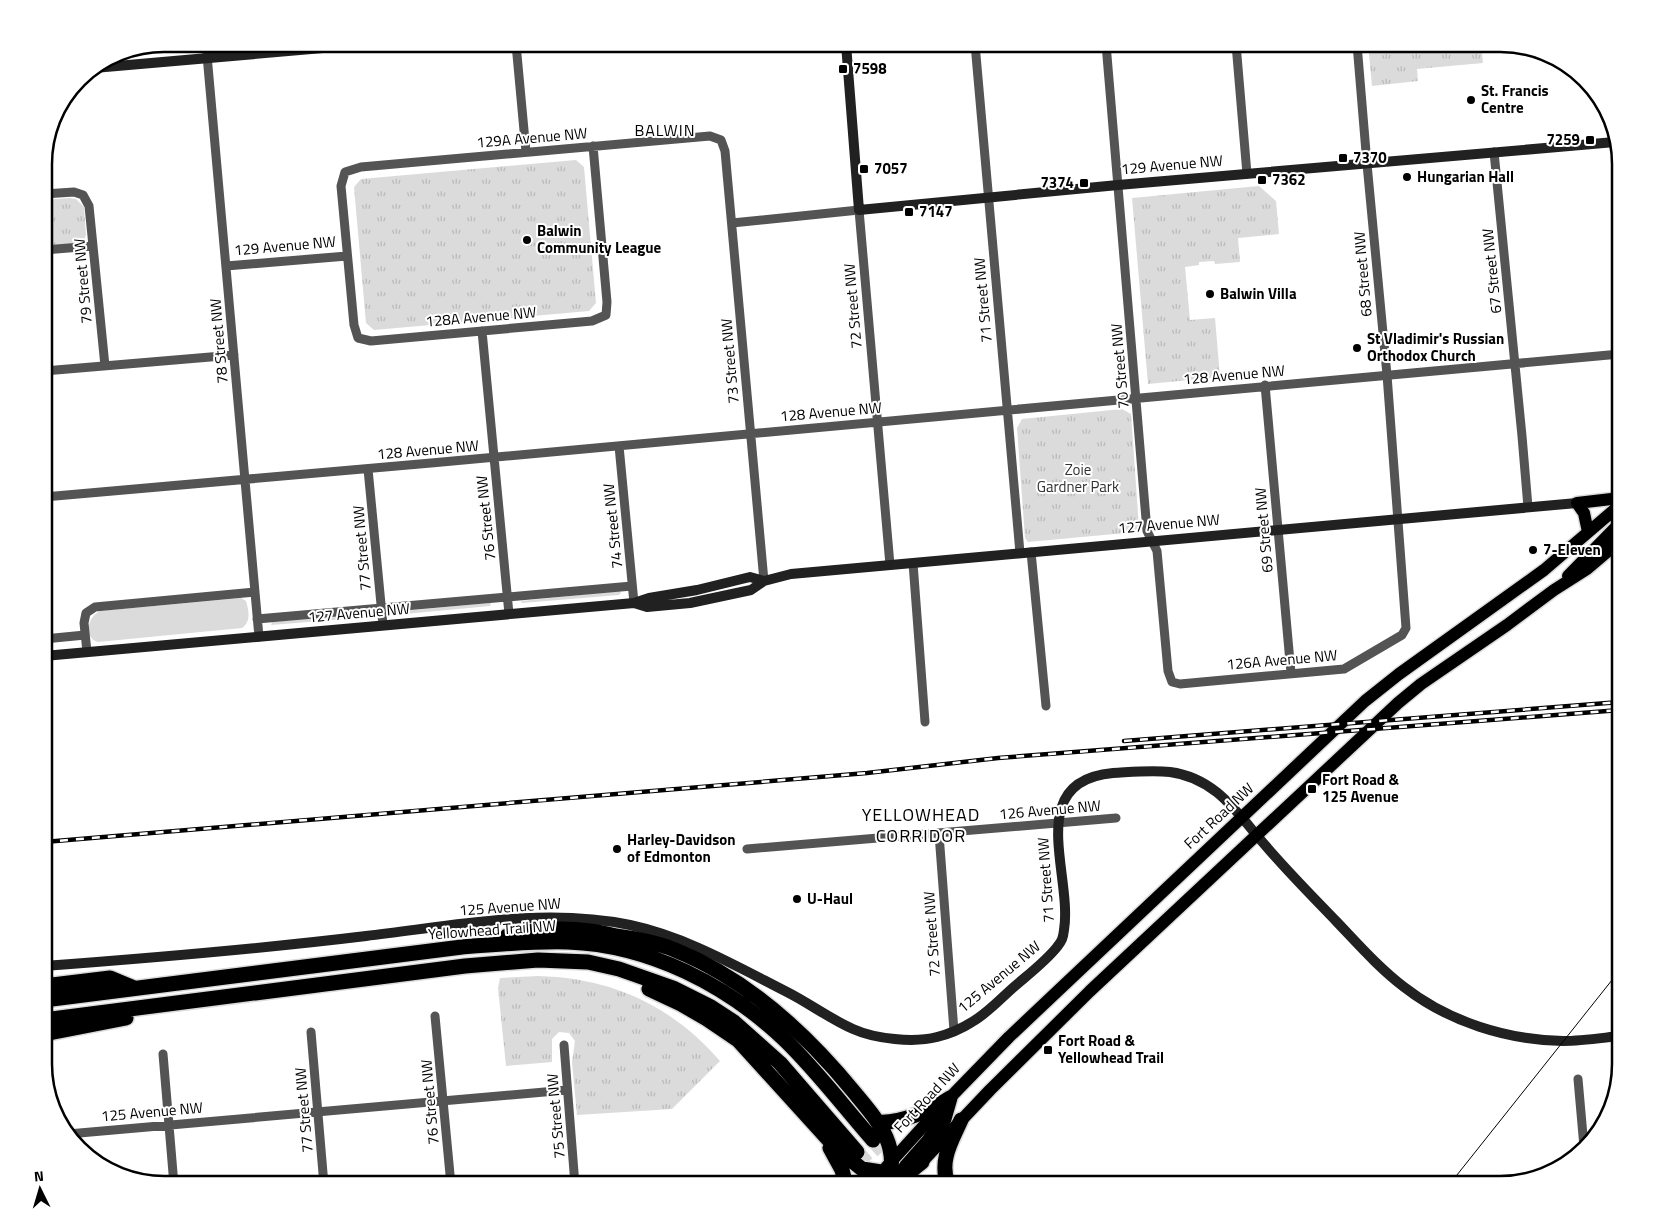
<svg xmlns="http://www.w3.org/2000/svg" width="1664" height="1229" viewBox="0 0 1664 1229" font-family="'Titillium Web',sans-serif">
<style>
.grass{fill:#dbdbdb}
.park{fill:url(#park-tufts)}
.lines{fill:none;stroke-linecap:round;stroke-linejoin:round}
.highway-tunnel{stroke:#d9d9d9;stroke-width:15;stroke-dasharray:15 8;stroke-linecap:butt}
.primary-casing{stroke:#dbdbdb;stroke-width:15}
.highway-casing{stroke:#dbdbdb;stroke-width:18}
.street{stroke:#545454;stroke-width:9}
.secondary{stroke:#212121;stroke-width:10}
.primary{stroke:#000;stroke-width:12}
.highway{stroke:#000;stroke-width:15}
.tram{stroke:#000;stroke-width:1}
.rail-casing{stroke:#000;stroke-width:4.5}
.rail{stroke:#fff;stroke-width:2.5;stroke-dasharray:8;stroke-linecap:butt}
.poi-dot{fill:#000;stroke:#fff;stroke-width:2}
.labels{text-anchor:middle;stroke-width:4;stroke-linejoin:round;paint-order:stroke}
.poi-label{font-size:15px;font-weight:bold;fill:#000;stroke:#fff;text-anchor:start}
.street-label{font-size:15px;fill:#000;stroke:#fff}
.park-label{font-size:15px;fill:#323232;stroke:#fff}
.neighbourhood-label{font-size:16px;letter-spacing:1px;fill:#000;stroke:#fff}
.quarter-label{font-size:18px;letter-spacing:1px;fill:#000;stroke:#fff}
.rim{fill:none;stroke:#000;stroke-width:2.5}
</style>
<defs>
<pattern id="park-tufts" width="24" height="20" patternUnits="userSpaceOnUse" patternTransform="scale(1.25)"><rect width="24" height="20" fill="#dbdbdb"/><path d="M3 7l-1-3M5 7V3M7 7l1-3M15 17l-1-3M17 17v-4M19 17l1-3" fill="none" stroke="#bababa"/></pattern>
</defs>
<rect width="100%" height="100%" fill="#fff"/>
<path class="grass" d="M620 591 621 593 619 595 522 603 521 601Z
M241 598 246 601C249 611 251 622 242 628L98 642C82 637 88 617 100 611Z
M489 603H491L490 606 394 615 392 612Z
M368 613 370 614 369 617 271 625 272 622Z"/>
<path class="park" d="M1368 44H1481L1483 63 1417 69 1418 81 1372 86Z
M576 160 584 167 596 303 589 311 374 330 366 323 354 187 361 179Z
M1259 186 1276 201 1279 234 1238 238 1240 262 1215 264 1214 261 1199 262V265L1185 267 1190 320 1215 318 1220 377 1148 384 1132 198Z
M69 198 76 199 84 207 86 235 84 240 80 243 44 246V200Z
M1122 409 1131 414 1139 528 1136 532 1028 542 1025 538 1017 428 1022 419Z
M538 976C612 978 671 1005 720 1061L672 1109 577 1115 572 1062 575 1041 569 1033 559 1032 552 1039V1062L506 1066 498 988 500 978Z"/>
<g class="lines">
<path class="highway-tunnel" d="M873 1140 913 1185
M857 1152 879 1177"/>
<g class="primary-casing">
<path id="primary" d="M1577 503 1620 498
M1577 503 1584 513 1588 532
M1568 576 1620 523
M870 1185 939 1109 1009 1037 1365 701 1399 674 1544 570 1620 505
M900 1185 990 1090 1090 991 1398 703 1421 684 1507 625 1554 590 1587 569 1620 541"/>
</g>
<g class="highway-casing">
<path id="highway" d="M507 936C534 929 562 927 590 931 599 932 607 934 616 936 636 939 656 942 675 950 747 979 805 1032 854 1092 877 1120 902 1146 887 1185
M44 986 110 978 134 988
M649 989 681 1004 707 1019 738 1040 837 1149 862 1169 881 1172 901 1173 913 1169 922 1162
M44 1000 462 947C498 944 533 941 568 942 650 945 727 985 785 1040 817 1071 844 1107 873 1140
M44 1020 465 966 538 960 588 962 619 969 673 988 711 1007 734 1022 780 1063 857 1152
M44 1034 126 1018
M878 1122C899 1124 932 1110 950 1098
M830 1148 842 1170 846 1185
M906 1167 928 1142 944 1119 950 1098
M948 1185C939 1161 951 1142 961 1120"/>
</g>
<path class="street" d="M206 44 259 637
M516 44 526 152
M975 44 1020 553
M1106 44 1147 531 1157 551 1168 671 1172 682 1180 684 1344 669 1402 635 1406 628 1387 375 1367 164 1357 44
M1236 44 1247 174
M593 146 607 302 606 315 592 321 371 341 358 338 354 325 341 186 345 172 361 167 710 136 721 140 725 151 764 581
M1494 152 1522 436 1528 507
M44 194 74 192 83 195 89 206 105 366
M732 223 859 210 890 565
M44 250 93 246
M226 266 347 256
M482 331 509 614
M44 371 234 355
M1265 385 1291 673
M619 446 634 603
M368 469 383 625
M44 497 431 463 1620 354
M1031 552 1046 706
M913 563 925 722
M257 619 632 586
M44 639 85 635
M87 652 84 623 86 613 95 607 255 592
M939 834 954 1031
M747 849 1116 818
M435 1016 451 1185
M311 1032 324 1185
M564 1045 575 1185
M163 1054 174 1185
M1578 1079 1584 1147
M68 1134 567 1090"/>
<path class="secondary" d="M846 44 859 210 1118 185 1615 142
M94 68 369 44
M634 603 647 607 690 603 751 590 764 581 791 574 1577 503
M44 656 634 603 649 598 697 590 750 577 764 581
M44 966C151 958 259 949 366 936 453 926 543 907 630 925 686 937 736 966 787 992 809 1003 830 1019 853 1029 875 1039 914 1043 937 1037 949 1034 961 1029 972 1022 988 1013 1001 998 1015 986 1029 974 1046 961 1057 947 1062 941 1063 938 1064 930 1073 875 1023 781 1113 773 1132 772 1151 770 1170 772 1216 778 1237 813 1265 845 1287 871 1312 896 1336 921 1358 944 1379 968 1404 987 1449 1022 1507 1040 1563 1041 1582 1041 1601 1038 1620 1036"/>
<use href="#primary" class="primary"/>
<use href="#highway" class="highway"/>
<path class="tram" d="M1449 1185 1620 970"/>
<g class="rail-casing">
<path id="rail" d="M1124 741 1620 702
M44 842 867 773 998 758 1620 710"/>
</g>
<use href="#rail" class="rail"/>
</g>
<g class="poi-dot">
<rect x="838" y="64" width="10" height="10" rx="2.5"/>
<circle cx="1471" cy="100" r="5"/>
<rect x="1585" y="135" width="10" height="10" rx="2.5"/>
<rect x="1338" y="153" width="10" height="10" rx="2.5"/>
<rect x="859" y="164" width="10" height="10" rx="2.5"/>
<circle cx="1407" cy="177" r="5"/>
<rect x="1257" y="175" width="10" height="10" rx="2.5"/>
<rect x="1079" y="178" width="10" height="10" rx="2.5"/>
<rect x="904" y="207" width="10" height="10" rx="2.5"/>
<circle cx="527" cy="240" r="5"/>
<circle cx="1210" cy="294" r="5"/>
<circle cx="1357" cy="348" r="5"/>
<circle cx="1533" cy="550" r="5"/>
<rect x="1307" y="784" width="10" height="10" rx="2.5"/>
<circle cx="617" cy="849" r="5"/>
<circle cx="797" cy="899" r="5"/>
<rect x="1043" y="1045" width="10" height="10" rx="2.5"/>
</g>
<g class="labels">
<g class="poi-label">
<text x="853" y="74">7598</text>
<text x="1481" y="96">St. Francis<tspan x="1481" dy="17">Centre</tspan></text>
<text x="1580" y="145" text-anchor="end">7259</text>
<text x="1353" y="163">7370</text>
<text x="874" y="174">7057</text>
<text x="1417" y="182">Hungarian Hall</text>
<text x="1272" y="185">7362</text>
<text x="1074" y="188" text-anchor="end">7374</text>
<text x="919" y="217">7147</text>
<text x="537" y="236">Balwin<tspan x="537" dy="17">Community League</tspan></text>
<text x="1220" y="299">Balwin Villa</text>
<text x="1367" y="344">St Vladimir's Russian<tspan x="1367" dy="17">Orthodox Church</tspan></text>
<text x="1543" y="555">7-Eleven</text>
<text x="1322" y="785">Fort Road &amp;<tspan x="1322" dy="17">125 Avenue</tspan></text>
<text x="627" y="845">Harley-Davidson<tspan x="627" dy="17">of Edmonton</tspan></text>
<text x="807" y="904">U-Haul</text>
<text x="1058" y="1046">Fort Road &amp;<tspan x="1058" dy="17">Yellowhead Trail</tspan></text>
</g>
<g class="street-label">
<text transform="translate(532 138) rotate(-5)" y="5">129A Avenue NW</text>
<text transform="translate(1172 165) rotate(-5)" y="5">129 Avenue NW</text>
<text transform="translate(285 246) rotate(-5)" y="5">129 Avenue NW</text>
<text transform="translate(1492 271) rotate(-96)" y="5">67 Street NW</text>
<text transform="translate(1363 274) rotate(-95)" y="5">68 Street NW</text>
<text transform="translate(83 281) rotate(-95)" y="5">79 Street NW</text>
<text transform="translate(983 300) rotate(-95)" y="5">71 Street NW</text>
<text transform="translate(853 306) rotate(-95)" y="5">72 Street NW</text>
<text transform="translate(481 317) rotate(-5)" y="5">128A Avenue NW</text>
<text transform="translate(219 341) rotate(-95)" y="5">78 Street NW</text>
<text transform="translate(730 361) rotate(-95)" y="5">73 Street NW</text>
<text transform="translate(1120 366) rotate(-95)" y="5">70 Street NW</text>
<text transform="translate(1234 375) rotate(-5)" y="5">128 Avenue NW</text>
<text transform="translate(831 412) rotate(-5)" y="5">128 Avenue NW</text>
<text transform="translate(428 450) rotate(-5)" y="5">128 Avenue NW</text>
<text transform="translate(486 518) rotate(-96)" y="5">76 Street NW</text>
<text transform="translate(1169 524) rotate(-5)" y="5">127 Avenue NW</text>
<text transform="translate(613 526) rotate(-96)" y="5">74 Street NW</text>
<text transform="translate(1264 530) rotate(-95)" y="5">69 Street NW</text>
<text transform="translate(362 548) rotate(-95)" y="5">77 Street NW</text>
<text transform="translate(359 613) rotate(-5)" y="5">127 Avenue NW</text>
<text transform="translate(1282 660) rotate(-5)" y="5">126A Avenue NW</text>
<text transform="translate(1050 810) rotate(-5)" y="5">126 Avenue NW</text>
<text transform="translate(1219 816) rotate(-43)" y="5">Fort Road NW</text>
<text transform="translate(1046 880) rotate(-94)" y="5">71 Street NW</text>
<text transform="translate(510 907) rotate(-4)" y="5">125 Avenue NW</text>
<text transform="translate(492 930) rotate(-4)" y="5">Yellowhead Trail NW</text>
<text transform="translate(932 934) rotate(-94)" y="5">72 Street NW</text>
<text transform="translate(999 977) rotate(-40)" y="5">125 Avenue NW</text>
<text transform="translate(927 1098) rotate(-47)" y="5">Fort Road NW</text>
<text transform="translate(430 1102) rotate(-95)" y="5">76 Street NW</text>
<text transform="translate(304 1110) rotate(-95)" y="5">77 Street NW</text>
<text transform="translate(152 1112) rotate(-5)" y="5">125 Avenue NW</text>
<text transform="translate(556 1116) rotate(-95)" y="5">75 Street NW</text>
</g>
<g class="park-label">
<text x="1078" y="475">Zoie<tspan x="1078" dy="17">Gardner Park</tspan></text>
</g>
<g class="neighbourhood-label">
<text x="665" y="136">BALWIN</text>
</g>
<g class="quarter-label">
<text x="921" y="821">YELLOWHEAD<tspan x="921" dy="21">CORRIDOR</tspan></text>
</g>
</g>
<path d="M0 0H1664V1229H0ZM164 52H1500A112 112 0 0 1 1612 164V1064A112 112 0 0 1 1500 1176H164A112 112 0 0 1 52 1064V164A112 112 0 0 1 164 52Z" fill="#fff" fill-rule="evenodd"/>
<path class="rim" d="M164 52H1500A112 112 0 0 1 1612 164V1064A112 112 0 0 1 1500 1176H164A112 112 0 0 1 52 1064V164A112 112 0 0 1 164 52Z"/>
<g transform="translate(40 1189) rotate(355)" stroke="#ffffff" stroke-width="4" paint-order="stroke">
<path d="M0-4L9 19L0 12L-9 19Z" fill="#000000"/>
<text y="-8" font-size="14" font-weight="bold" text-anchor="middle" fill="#000000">N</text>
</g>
</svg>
